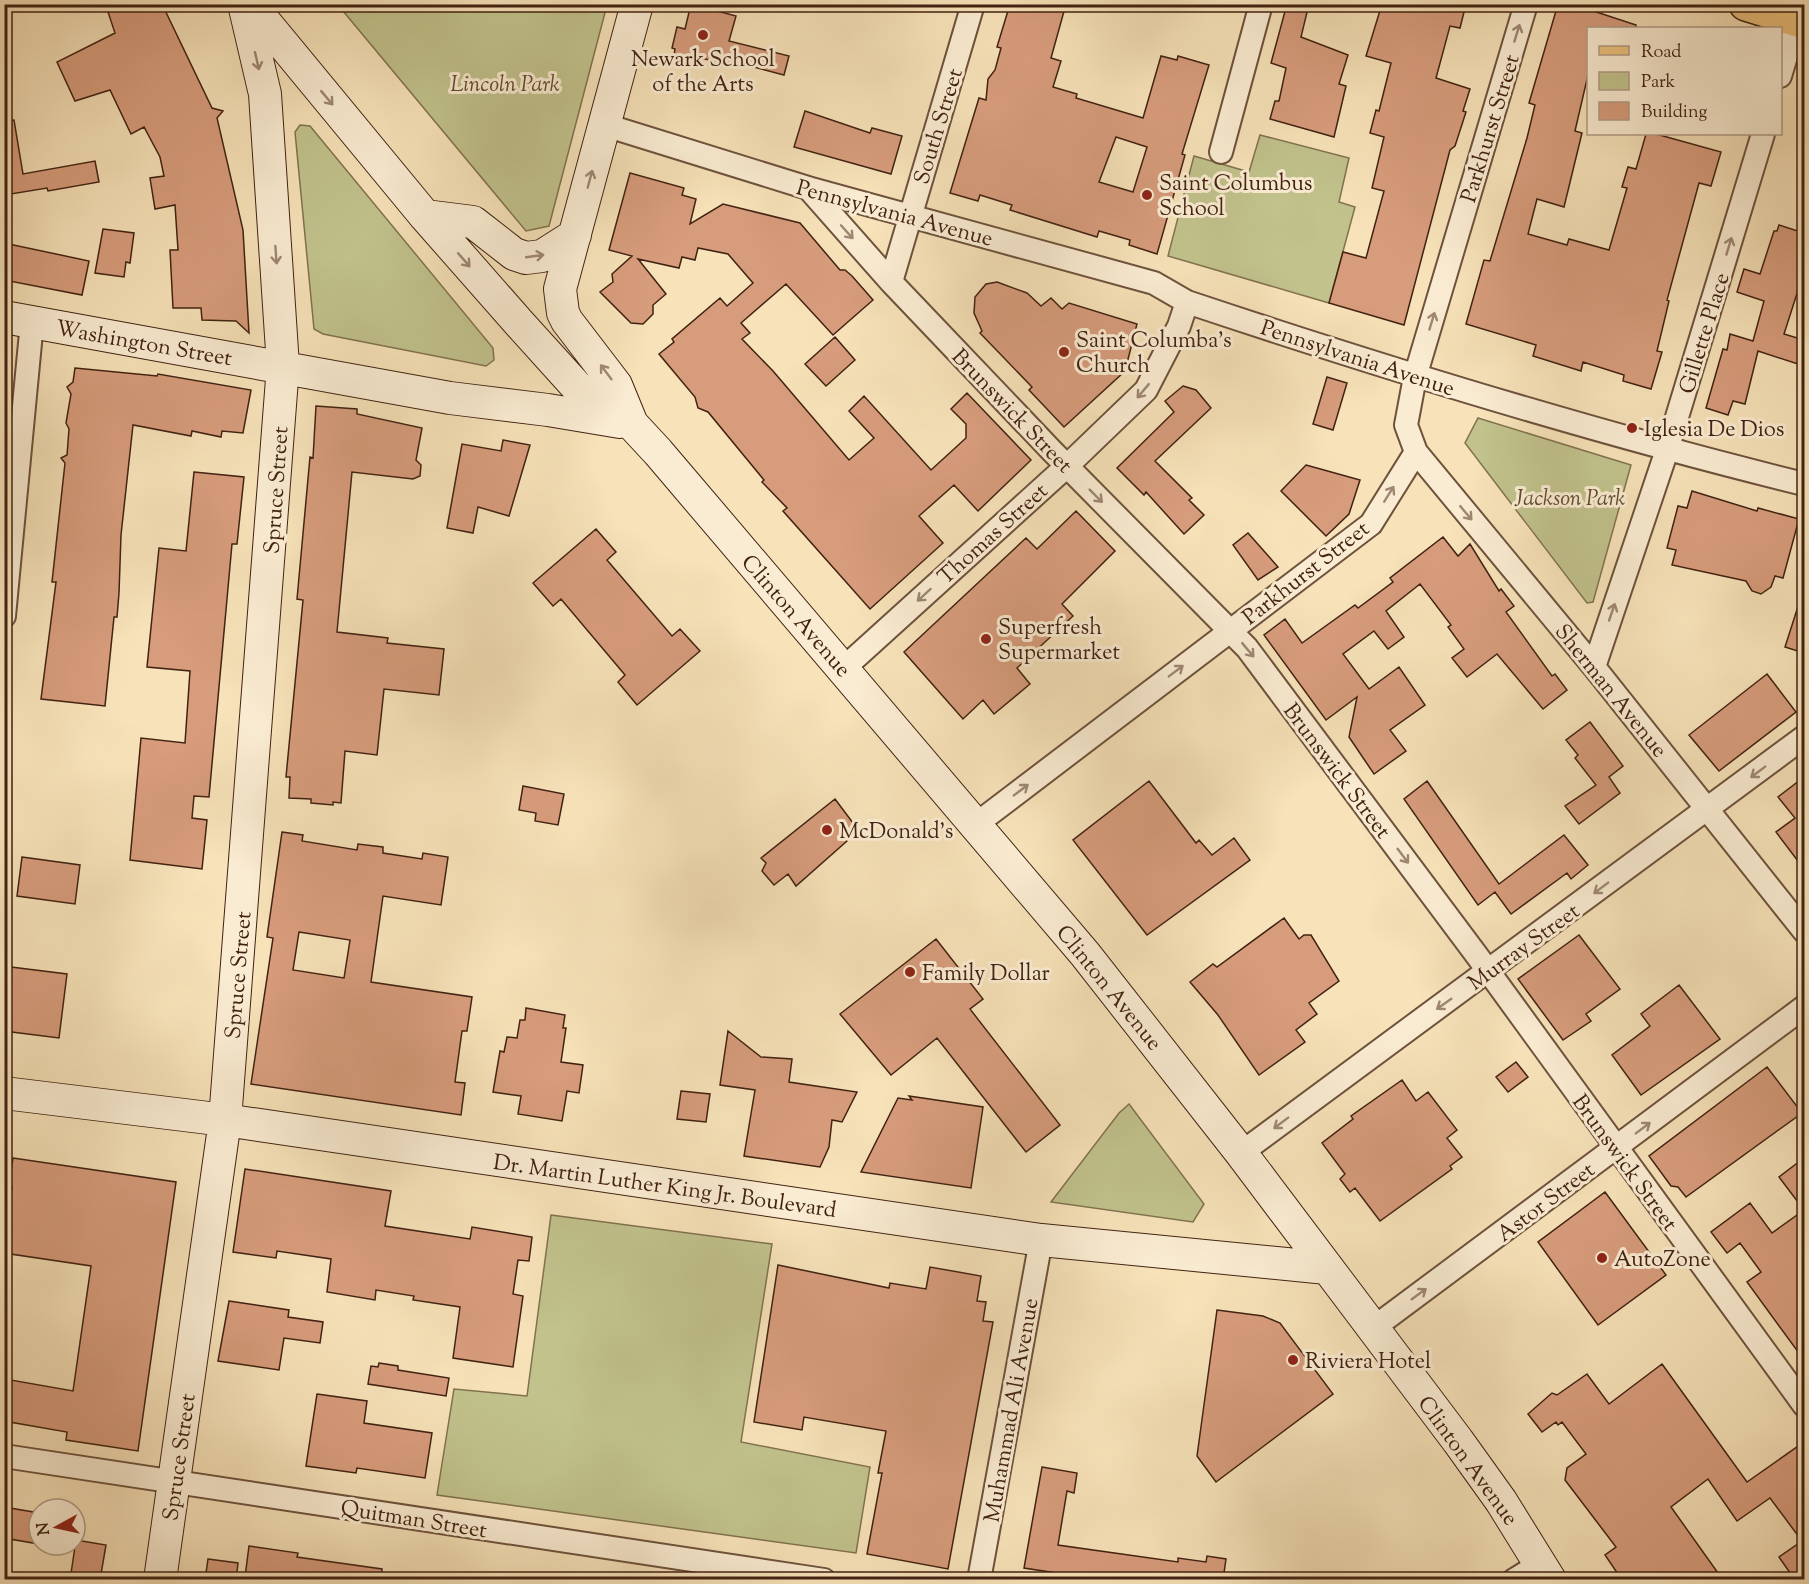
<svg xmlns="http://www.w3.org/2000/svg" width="1809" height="1584" viewBox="0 0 1809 1584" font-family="'Sorts Mill Goudy',serif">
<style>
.green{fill:#c1c28c;stroke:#81724f;stroke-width:1.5}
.building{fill:#d79c7c;stroke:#412212;stroke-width:1.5;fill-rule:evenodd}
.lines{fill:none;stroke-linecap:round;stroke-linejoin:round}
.street-casing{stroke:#6e523c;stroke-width:26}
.secondary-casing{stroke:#412212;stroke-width:34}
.primary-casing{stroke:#412212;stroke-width:36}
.street{stroke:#faecd2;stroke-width:22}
.secondary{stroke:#faecd2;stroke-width:32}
.primary{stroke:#ecc17c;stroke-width:33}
.oneway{stroke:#9e8772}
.poi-dot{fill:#8f2418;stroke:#faecd2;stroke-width:2}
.labels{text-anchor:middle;stroke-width:6;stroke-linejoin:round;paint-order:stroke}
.poi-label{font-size:22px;fill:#412212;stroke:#faecd2;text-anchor:start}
.park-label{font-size:22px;font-style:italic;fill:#614a30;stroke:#faecd2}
.street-label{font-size:22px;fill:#412212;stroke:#faecd2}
</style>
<rect width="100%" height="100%" fill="#f7e2b9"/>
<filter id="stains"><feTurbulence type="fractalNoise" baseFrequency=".00333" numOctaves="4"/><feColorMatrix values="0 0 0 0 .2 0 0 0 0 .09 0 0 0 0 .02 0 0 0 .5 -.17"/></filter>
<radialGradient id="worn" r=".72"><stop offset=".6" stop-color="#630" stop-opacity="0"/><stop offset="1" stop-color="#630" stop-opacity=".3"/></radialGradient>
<path class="green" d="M338 5H607L549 226 526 231Z
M300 125 310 126 493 348 494 360 486 366 323 334 314 329 295 132Z
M1260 135 1349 158 1339 202 1355 207 1329 303 1168 256 1194 156 1249 172Z
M1478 418 1631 465 1593 602 1587 603 1465 443Z
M1129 1104 1204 1204 1193 1222 1051 1202 1119 1113Z
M551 1215 772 1244 741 1442 870 1467 856 1553 437 1495 454 1389 527 1396Z"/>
<path class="building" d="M110 4H162L212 108 223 111 217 118 243 230 249 333 236 321 202 320 201 308H173L170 250H178L175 205 155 209 150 178 164 176 160 157 144 127 131 134 110 90 75 101 57 62 115 33 108 12 112 10Z
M691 4 736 16 729 41 789 56 784 75 735 62 734 66 701 58 699 67 673 61 675 49 672 48 677 27 685 29Z
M1010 4H1066L1051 58 1061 61 1053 87 1077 94 1076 98 1143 118 1161 56 1177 60 1178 56 1209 65 1182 154 1185 155 1157 254 1129 245 1130 240 1099 231 1097 237 1010 210 1012 205 980 195 978 201 950 193 979 98 986 100 988 79 995 70 1001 48 997 47ZM1116 137 1147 147 1133 192 1099 182Z
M1287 4H1309L1301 37 1348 55 1339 84 1346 86 1334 137 1270 119 1275 101H1279L1286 68 1271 63Z
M1382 4H1466L1460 28 1450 26 1436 78 1470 89 1463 111 1466 112 1455 146 1450 150 1404 325 1329 303 1343 252 1366 258 1384 191 1372 188 1384 137 1370 133 1376 110 1379 111 1391 63 1366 56Z
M1558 4H1572L1636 25 1635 28H1588V75L1575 131 1582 133 1564 207 1537 199 1528 234 1567 245 1569 239 1609 250 1627 188 1622 187 1628 167 1636 169 1646 134H1656L1721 152 1711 186 1699 183 1667 300 1669 301 1657 351 1662 352 1651 389 1623 381 1624 375 1583 362 1581 371 1533 356 1536 345 1466 324 1484 260 1490 261 1527 138 1535 105 1529 103Z
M805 111 870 133 872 128 902 136 891 174 794 147Z
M14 120 23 174 95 161 99 182 48 191 47 188 11 194 9 181H4V121Z
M630 173 684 188 682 195 696 199 690 224 723 204 800 223 840 270H845L852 276 873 300 833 335 786 284 741 323 750 333 742 339 773 371 849 460 874 438 849 411 864 396 931 470 966 438V424L951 409 967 393 1031 460 978 511 954 485 919 516 943 543 870 609 783 511 787 508 762 482 764 480 708 412 698 408 695 397 659 354 674 342 672 339 720 298 727 306 753 283 728 254 698 248 695 260 682 257 679 268 638 259 666 294 653 305V314L643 324 631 323 600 292 613 282 612 274 632 256 609 250Z
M1779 225 1804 233V283L1801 281 1784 334 1804 340V366L1758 351 1745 404 1733 401 1728 415 1706 408 1723 349 1727 350 1730 334 1753 341 1764 301 1737 292 1744 269 1760 274 1774 231H1777Z
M103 229 134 233 130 263 126 262 124 277 95 273Z
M4 243 89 261 82 295 4 280Z
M997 282 1027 293 1041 306 1051 298 1062 309 1069 303 1137 324 1125 371 1064 427 1029 390 1032 387 980 333 982 331 974 313 975 297 986 284Z
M835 337 855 360 826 386 805 364Z
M75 368 157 376 158 374 251 390 243 433 222 431 221 437 192 431 191 436 133 425 121 535 119 593 117 617H114L105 706 41 699 56 582H52L65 463 61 458 67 455 69 429 66 423 71 394 67 387 73 382Z
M1327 377 1347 383 1333 430 1313 424Z
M1183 386 1196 390 1211 408 1155 461 1192 498 1189 500 1204 515 1184 534 1146 492 1144 495 1117 468 1174 412 1165 401Z
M316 406 357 409V414L422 428 416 460 421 465 420 476 413 479 352 472 337 632 388 638 387 643 444 649 439 695 384 689 377 755 345 751 341 803 333 802V805L311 803V799L289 798 290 777H286L303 600 297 599 310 457 313 458Z
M503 440 530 445 509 516 478 507 473 533 447 528 462 444 501 451Z
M1306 465 1360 480 1349 514 1326 536 1281 491Z
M194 472 244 477 237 544H232L209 797 194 796 192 818 207 820 202 869 130 860 141 738 185 743 190 671 147 667 159 548 186 551Z
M1692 491 1757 511 1758 508 1799 519 1783 578 1775 576 1771 587 1761 594 1752 591 1746 581 1672 565 1676 550 1667 548 1678 506 1687 508Z
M1076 511 1115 551 1062 604 1073 616 1017 668 1030 684 994 714 983 700 963 719 904 652 1026 538 1037 549Z
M596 529 616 552 607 560 672 636 680 629 700 651 637 705 618 682 625 675 561 599 553 606 533 583Z
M1248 533 1278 567 1258 580 1233 545Z
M1443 537 1458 556 1470 544 1499 591 1501 589 1514 606 1506 612 1552 676 1555 674 1567 690 1543 709 1497 654 1467 677 1452 658 1464 649 1448 627 1451 625 1420 584 1386 611 1404 637 1388 649 1374 631 1343 654 1369 689 1399 667 1425 705 1390 730 1406 751 1374 774 1349 737 1357 697 1326 720 1264 635 1285 619 1302 643 1355 605 1358 608 1393 582 1390 578Z
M1801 597H1804V653L1785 647Z
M1767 674 1796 712 1719 771 1689 735Z
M1590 722 1623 766 1609 777 1620 793 1579 824 1565 806 1596 785 1575 758 1578 755 1566 740Z
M1804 777V869L1776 832 1795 818 1778 797Z
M1149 781 1196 843 1199 840 1212 855 1234 838 1250 860 1147 935 1073 840Z
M1427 781 1499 884 1564 835 1588 865 1571 879 1567 873 1511 914 1495 892 1478 905 1404 799Z
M523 786 564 794 558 825 535 821 536 813 519 810Z
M835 799 856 827 844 838 847 841 796 886 788 874 774 885 762 871 766 863 761 858Z
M282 832 303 835 302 841 357 850 358 844 383 847V853L422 859 423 853 448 857 441 905 383 896 371 982 472 997 467 1031H462L455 1082 465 1083 461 1115 251 1084 273 938 267 937ZM299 932 350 940 344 978 293 970Z
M22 857 80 865 75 904 17 896Z
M1284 918 1299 939 1304 935H1311L1339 981 1309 1003 1317 1014 1296 1030 1305 1042 1259 1075 1218 1015 1190 982 1213 964 1217 967Z
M1579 935 1620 989 1586 1014 1591 1021 1563 1040 1518 979Z
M936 939 983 999 970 1009 1060 1125 1026 1152 937 1038 891 1075 840 1014Z
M11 967 67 974 59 1038 4 1031V991L8 988Z
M1679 985 1720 1039 1641 1095 1612 1055 1650 1026 1641 1014Z
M526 1008 565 1015 563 1028H566L561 1062 583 1065 579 1093 567 1091 562 1121 518 1114 521 1096 493 1092 500 1051 504 1052 507 1037 517 1038 520 1020H525Z
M728 1031 761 1057 792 1059 789 1082 857 1092 842 1122 832 1120 829 1147 820 1167 744 1156 755 1090 720 1085Z
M1516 1062 1528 1077 1508 1092 1496 1077Z
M1767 1067 1802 1113 1686 1197 1678 1187 1671 1186 1649 1156Z
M1402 1080 1416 1101 1428 1092 1457 1130 1447 1138 1462 1157 1450 1166 1452 1169 1380 1221 1355 1188 1350 1192 1340 1179 1345 1174 1322 1143 1353 1119 1351 1116Z
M681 1091 710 1094 706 1122 677 1119Z
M909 1096 983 1107 971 1188 861 1172 898 1098 912 1100Z
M13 1158 176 1182 138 1451 66 1440 67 1432 4 1421V1391L9 1392 11 1380 73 1391 91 1266 4 1253 12 1186H9Z
M1804 1158V1360L1747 1282 1761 1272 1740 1243 1727 1253 1711 1232 1750 1203 1772 1233 1804 1210 1779 1177Z
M245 1169 391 1191 385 1226 470 1239 472 1227 532 1237 529 1261 518 1260 513 1294 523 1296 513 1367 453 1358 460 1307 413 1300 414 1296 376 1290 375 1300 327 1292 331 1259 277 1251 276 1258 233 1252Z
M1605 1192 1666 1275 1598 1325 1538 1242Z
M778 1265 889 1288 890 1283 926 1289 930 1267 981 1276 977 1301 986 1302 983 1321 993 1322 948 1569 867 1554 882 1473H878L886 1431 804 1417 802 1430 754 1422Z
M229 1301 289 1310 288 1317 323 1322 320 1343 284 1338 279 1370 218 1361Z
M1217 1310 1263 1316 1280 1323 1333 1394 1216 1482 1197 1456Z
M379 1363 398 1366V1370L449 1378 446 1396 368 1384 371 1366 378 1367Z
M1662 1364 1747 1482 1804 1442V1580H1795L1779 1557 1802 1541 1770 1498 1737 1521 1708 1479 1671 1507 1723 1580H1622L1605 1555 1616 1547 1565 1480 1567 1468 1586 1454 1562 1422 1558 1425 1556 1422 1542 1432 1528 1414 1552 1393 1557 1395 1587 1374 1609 1404Z
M317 1394 367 1401 364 1423 432 1433 425 1478 357 1468 356 1473 306 1466Z
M1042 1467 1077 1473 1074 1493 1067 1491 1058 1545 1178 1562V1558L1206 1562 1207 1556 1226 1559 1223 1580H1103L1024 1568Z
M4 1507 39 1513V1544L4 1538Z
M76 1540 106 1545 100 1580H70Z
M249 1546 298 1553 297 1557 382 1569 381 1580H262L245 1577Z
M208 1559 238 1563 236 1580H205Z"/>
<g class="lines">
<g class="street-casing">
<path id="street" d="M1526 4 1415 377 1406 425 1416 452 1594 667 1804 931
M1780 76 1797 20
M605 125 808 188 1154 283 1187 302C1391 370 1596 433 1804 484
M1221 152 1261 4
M808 188 891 282 1052 451 1247 648 1478 957 1804 1405
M891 282 973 4
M4 616 32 322
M1594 667 1667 450 1763 134
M844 668 1067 466 1146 390 1179 326 1187 302
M975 825 1371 524 1416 452
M1241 1153 1804 737
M1372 1329 1804 1007
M4 1456 824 1580
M979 1580 1041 1240
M1514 1580 1540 1564"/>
</g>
<g class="secondary-casing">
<path id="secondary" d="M250 4 425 216 520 324 577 387 632 424 658 452 1085 954 1241 1153 1458 1441 1501 1501 1550 1580
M425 216 473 222 514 254 526 258 542 256 575 235
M4 317 450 398 548 410 620 422
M632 424 616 385 567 321 563 313 560 289 637 4
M4 1093 225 1120 1041 1240 1327 1268
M160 1580 225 1120 283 366 265 94 244 4"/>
</g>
<g class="primary-casing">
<path id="primary" d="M1746 4 1804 22"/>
</g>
<use href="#street" class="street"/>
<use href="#secondary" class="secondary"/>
<use href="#primary" class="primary"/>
</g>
<defs><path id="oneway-shaft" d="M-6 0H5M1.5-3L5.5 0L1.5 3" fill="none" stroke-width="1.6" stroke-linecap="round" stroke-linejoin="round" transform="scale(1.5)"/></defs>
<g class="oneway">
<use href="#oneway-shaft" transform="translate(1517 33) rotate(-73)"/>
<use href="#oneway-shaft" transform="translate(257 61) rotate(77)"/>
<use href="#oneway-shaft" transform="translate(327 98) rotate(50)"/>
<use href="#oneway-shaft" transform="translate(590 179) rotate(-75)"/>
<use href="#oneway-shaft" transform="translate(847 232) rotate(48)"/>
<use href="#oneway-shaft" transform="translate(1729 246) rotate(-73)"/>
<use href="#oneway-shaft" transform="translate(276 255) rotate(86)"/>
<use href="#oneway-shaft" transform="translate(535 256) rotate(-8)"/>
<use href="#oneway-shaft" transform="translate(464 260) rotate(49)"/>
<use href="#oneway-shaft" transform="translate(1432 321) rotate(-73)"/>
<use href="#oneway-shaft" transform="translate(606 372) rotate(-127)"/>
<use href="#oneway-shaft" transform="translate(1143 391) rotate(130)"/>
<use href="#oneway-shaft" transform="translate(1389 494) rotate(-58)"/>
<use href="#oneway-shaft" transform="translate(1096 496) rotate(45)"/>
<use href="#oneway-shaft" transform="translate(1466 513) rotate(50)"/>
<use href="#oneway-shaft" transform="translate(924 595) rotate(138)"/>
<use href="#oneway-shaft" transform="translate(1612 612) rotate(-71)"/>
<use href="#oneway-shaft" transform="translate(1248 650) rotate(50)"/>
<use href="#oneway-shaft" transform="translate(1176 671) rotate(-37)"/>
<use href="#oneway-shaft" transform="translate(1758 772) rotate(143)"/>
<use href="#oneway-shaft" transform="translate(1021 790) rotate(-37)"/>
<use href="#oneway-shaft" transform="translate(1403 856) rotate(53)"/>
<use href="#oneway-shaft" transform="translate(1601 888) rotate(143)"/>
<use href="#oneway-shaft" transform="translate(1444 1004) rotate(145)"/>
<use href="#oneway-shaft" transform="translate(1281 1123) rotate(143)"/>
<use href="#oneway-shaft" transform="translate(1643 1128) rotate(-37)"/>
<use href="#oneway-shaft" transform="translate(1419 1294) rotate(-36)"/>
</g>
<g class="poi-dot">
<circle cx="703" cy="35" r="6"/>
<circle cx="1147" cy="195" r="6"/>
<circle cx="1064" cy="352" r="6"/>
<circle cx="1632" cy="428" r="6"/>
<circle cx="986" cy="639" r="6"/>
<circle cx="827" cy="830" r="6"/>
<circle cx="910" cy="972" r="6"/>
<circle cx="1602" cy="1258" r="6"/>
<circle cx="1293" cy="1360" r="6"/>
</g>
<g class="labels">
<g class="poi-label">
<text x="703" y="66" text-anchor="middle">Newark School<tspan x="703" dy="25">of the Arts</tspan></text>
<text x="1159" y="190">Saint Columbus<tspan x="1159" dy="25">School</tspan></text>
<text x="1076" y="347">Saint Columba's<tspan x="1076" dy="25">Church</tspan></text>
<text x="1644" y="436">Iglesia De Dios</text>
<text x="998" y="634">Superfresh<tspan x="998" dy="25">Supermarket</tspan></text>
<text x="839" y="838">McDonald's</text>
<text x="922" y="980">Family Dollar</text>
<text x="1614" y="1266">AutoZone</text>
<text x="1305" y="1368">Riviera Hotel</text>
</g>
<g class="park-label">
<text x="505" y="91">Lincoln Park</text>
<text x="1570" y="505">Jackson Park</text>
</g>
<g class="street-label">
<text transform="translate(937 126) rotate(-73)" y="8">South Street</text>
<text transform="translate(1489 128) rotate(-73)" y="8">Parkhurst Street</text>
<text transform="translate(895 212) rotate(15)" y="8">Pennsylvania Avenue</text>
<text transform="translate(1703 333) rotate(-73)" y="8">Gillette Place</text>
<text transform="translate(144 342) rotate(10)" y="8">Washington Street</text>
<text transform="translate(1358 357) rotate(18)" y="8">Pennsylvania Avenue</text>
<text transform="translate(1013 410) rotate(46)" y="8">Brunswick Street</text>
<text transform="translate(275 490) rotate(-86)" y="8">Spruce Street</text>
<text transform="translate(992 533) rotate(-42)" y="8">Thomas Street</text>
<text transform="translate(1305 572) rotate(-38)" y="8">Parkhurst Street</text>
<text transform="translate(797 615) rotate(49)" y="8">Clinton Avenue</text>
<text transform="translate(1612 690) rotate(51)" y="8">Sherman Avenue</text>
<text transform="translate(1338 770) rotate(53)" y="8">Brunswick Street</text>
<text transform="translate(1523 946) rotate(-36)" y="8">Murray Street</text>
<text transform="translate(237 975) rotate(-85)" y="8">Spruce Street</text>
<text transform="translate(1110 987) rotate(51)" y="8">Clinton Avenue</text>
<text transform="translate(1626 1162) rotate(54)" y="8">Brunswick Street</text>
<text transform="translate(665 1185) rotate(8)" y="8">Dr. Martin Luther King Jr. Boulevard</text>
<text transform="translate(1545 1201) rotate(-37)" y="8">Astor Street</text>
<text transform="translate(1010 1410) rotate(-80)" y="8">Muhammad Ali Avenue</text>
<text transform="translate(178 1457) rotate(-82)" y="8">Spruce Street</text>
<text transform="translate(1469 1460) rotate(54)" y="8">Clinton Avenue</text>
<text transform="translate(414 1518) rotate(9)" y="8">Quitman Street</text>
</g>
</g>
<rect width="1809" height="1584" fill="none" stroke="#f7e2b9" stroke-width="24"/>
<rect x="6" y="6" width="1797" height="1572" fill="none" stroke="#412212" stroke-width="3"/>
<rect x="12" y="12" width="1785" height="1560" fill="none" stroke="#412212" stroke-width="1.5"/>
<rect x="1587" y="27" width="195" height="108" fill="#faecd2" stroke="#b09b85" stroke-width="1.5"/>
<rect x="1599" y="46" width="30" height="9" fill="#ecc17c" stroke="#b09b85" stroke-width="1.5"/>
<text x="1641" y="57" font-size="18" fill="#412212">Road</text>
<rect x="1599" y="72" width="30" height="18" fill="#c1c28c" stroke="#b09b85" stroke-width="1.5"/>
<text x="1641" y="87" font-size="18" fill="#412212">Park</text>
<rect x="1599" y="102" width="30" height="18" fill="#d79c7c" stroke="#b09b85" stroke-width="1.5"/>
<text x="1641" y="117" font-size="18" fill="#412212">Building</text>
<g transform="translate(57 1527) rotate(262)"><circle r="28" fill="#faecd2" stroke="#b09b85" stroke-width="1.5"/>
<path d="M0-4.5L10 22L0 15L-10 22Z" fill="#8f2418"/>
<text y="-9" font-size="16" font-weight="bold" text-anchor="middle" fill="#412212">N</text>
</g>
<rect width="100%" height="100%" filter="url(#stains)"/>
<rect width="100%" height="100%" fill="url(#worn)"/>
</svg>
